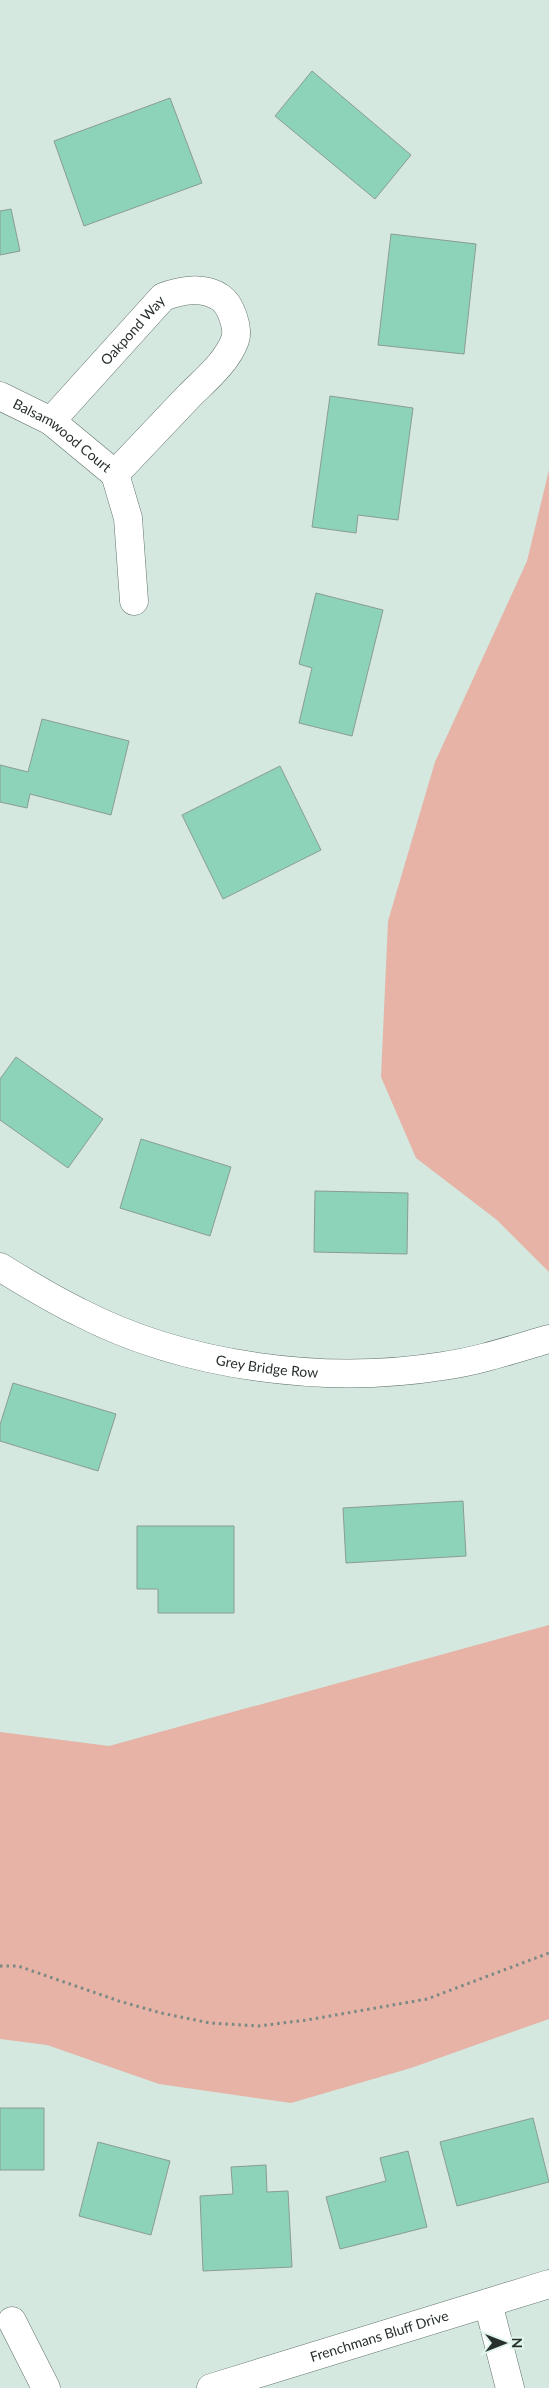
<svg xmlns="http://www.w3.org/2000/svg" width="549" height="2388" viewBox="0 0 549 2388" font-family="Lato,sans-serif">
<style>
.green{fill:#e6b3a6}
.building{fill:#8dd3b9;stroke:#8a9c95}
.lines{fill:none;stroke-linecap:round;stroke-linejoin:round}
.street-casing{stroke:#62736c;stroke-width:29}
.path{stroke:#7b8984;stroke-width:3;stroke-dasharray:2.5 4;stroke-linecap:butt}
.street{stroke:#fff;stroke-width:28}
.labels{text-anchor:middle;stroke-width:4.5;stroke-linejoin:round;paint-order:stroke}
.street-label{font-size:14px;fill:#28302d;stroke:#e1f5ed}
</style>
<rect width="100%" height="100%" fill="#d4e8e0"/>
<path class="green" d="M549 470V1272L497 1220 416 1158 381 1077 388 921 435 762 527 561Z
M549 1625V2019L411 2068 291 2103 159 2084 47 2045 0 2039V1732L109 1746Z"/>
<path class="building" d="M312 71 411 155 375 199 275 116Z
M170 98 202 183 84 226 54 141Z
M11 209 20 251 0 255V211Z
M391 234 476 244 464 354 378 345Z
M330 396 413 408 398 520 358 515 356 533 312 527Z
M316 593 383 610 352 736 299 723 312 668 299 664Z
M42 719 129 741 111 815 30 794 27 808 0 802V765L28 772Z
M280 766 321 850 223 899 182 815Z
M16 1057 103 1119 68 1168 0 1120V1079Z
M141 1139 231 1167 210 1236 120 1208Z
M315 1191 408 1193 407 1254 314 1252Z
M13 1383 116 1414 98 1471 0 1441V1425Z
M463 1501 466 1556 346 1563 343 1508Z
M137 1526H234V1613H158V1589H137Z
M0 2108H44V2170H0Z
M533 2118 549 2182 457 2206 440 2142Z
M98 2142 170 2161 151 2235 79 2216Z
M408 2151 427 2227 340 2249 326 2197 386 2181 380 2158Z
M266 2165 267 2192 288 2191 292 2267 203 2271 200 2196 233 2194 231 2167Z"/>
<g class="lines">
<g class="street-casing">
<g id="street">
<path id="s1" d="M0 396 51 421 115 474 128 518 134 601"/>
<path id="s2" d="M51 421 163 297C181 290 204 286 221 298 231 305 239 329 235 340 227 362 205 380 189 396 164 422 140 448 115 474"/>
<path id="s3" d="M0 1267C26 1283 52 1299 79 1312 185 1367 325 1385 443 1366 479 1361 514 1349 549 1339"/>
<path d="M488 2303 510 2388"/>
<path d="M12 2321 46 2388"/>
<path id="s4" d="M211 2388 549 2284"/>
</g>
</g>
<path class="path" d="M0 1966H18L119 2001 161 2013 210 2023 258 2026 307 2020 427 1999 549 1953"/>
<use href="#street" class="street"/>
</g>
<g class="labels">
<g class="street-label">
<text dy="5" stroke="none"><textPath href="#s2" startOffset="122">Oakpond Way</textPath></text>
<text dy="5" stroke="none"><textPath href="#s1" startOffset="74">Balsamwood Court</textPath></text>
<text dy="5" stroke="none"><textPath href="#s3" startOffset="288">Grey Bridge Row</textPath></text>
<text dy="5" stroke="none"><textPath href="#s4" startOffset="176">Frenchmans Bluff Drive</textPath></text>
</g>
</g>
<g transform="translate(504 2343) rotate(90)" stroke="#e1f5ed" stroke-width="4" paint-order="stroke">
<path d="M0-4L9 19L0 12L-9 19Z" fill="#28302d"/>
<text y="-8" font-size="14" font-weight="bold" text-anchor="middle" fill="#28302d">N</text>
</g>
</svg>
